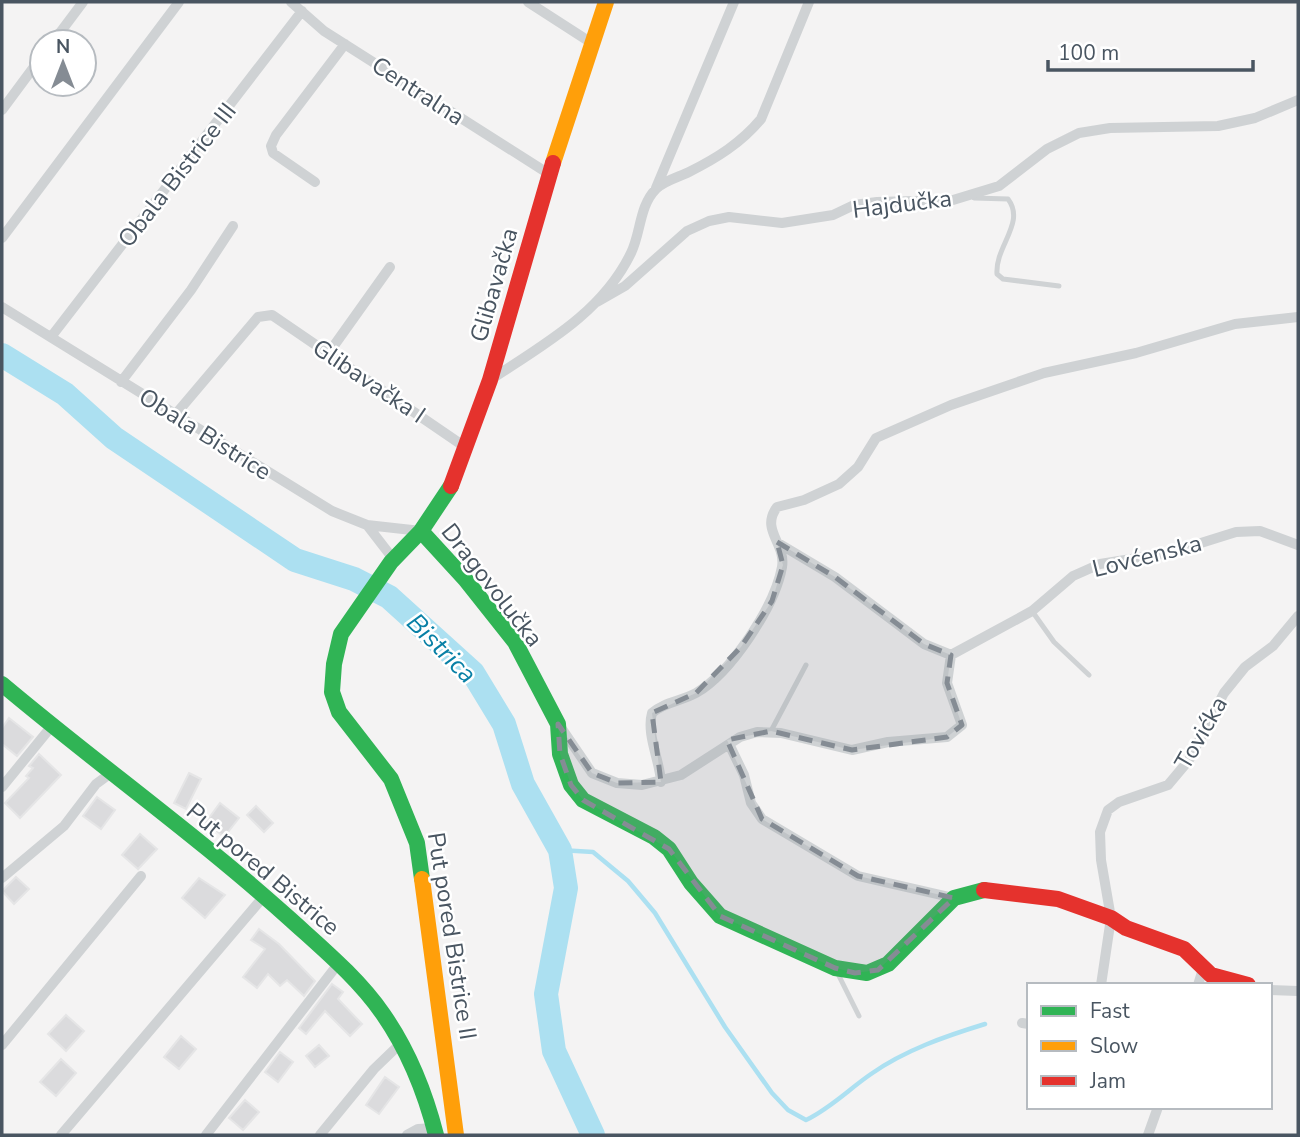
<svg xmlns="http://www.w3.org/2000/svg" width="1300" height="1137" viewBox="0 0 1300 1137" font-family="'Nunito Sans',sans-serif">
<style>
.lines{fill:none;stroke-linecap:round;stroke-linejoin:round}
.stream{stroke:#ace0f1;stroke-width:4.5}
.river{stroke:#ace0f1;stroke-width:24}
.building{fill:#dbdbdd;stroke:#e5e5e6;stroke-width:2}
.lane{stroke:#cfd2d4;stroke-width:5}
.street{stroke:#cfd2d4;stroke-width:10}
.fast{stroke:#30b455;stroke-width:16}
.slow{stroke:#ff9f0a;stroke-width:16}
.jam{stroke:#e5322d;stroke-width:16}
.marked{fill:#858c94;fill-opacity:0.2;stroke:#858c94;stroke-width:5;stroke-dasharray:14 9;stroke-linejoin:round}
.labels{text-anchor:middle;stroke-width:5;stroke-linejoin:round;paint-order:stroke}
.street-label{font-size:24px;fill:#495561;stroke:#fff}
.water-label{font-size:26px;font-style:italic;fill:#0880a6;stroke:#fff}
</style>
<rect width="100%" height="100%" fill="#f4f3f3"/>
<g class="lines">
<path class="stream" d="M560 850 593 852 628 881 655 913 725 1027 772 1093 788 1110 806 1120C831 1108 849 1089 871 1074 905 1050 946 1036 985 1024"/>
<path class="river" d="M2 355 65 394 114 438 295 560 354 579 389 597 473 673 504 724 523 784 560 850 566 888 546 994 554 1051 593 1135"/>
</g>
<path class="building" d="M9 718 33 737 17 756 2 744V728Z
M39 754 61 775 20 818 5 803 29 778 26 776 33 768 29 766Z
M189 773 201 779 186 809 174 803Z
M97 797 115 810 101 829 83 816Z
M220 803 239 818 224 837 206 822Z
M256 806 273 823 264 832 247 815Z
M140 834 157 849 138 869 122 855Z
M16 877 29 889 14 904 2 891Z
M199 878 225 895 205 918 182 898Z
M259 929 279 944 315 981 304 996 287 980 280 986 268 974 257 988 243 977 265 949 251 940Z
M332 984 343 992 338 999 362 1024 350 1036 325 1011 306 1034 299 1028Z
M66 1015 84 1031 66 1051 48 1034Z
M181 1036 196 1049 179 1069 164 1057Z
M319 1045 329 1056 315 1067 306 1056Z
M280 1052 293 1062 278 1082 265 1072Z
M61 1059 76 1073 56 1096 40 1082Z
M385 1077 399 1087 379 1114 366 1105Z
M245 1100 259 1112 243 1130 229 1118Z"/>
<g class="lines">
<path class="lane" d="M974 198 1008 199C1026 223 995 246 997 274L1003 279 1059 286
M1032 611 1054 642 1089 675
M771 731 806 665
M837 972 859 1016"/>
<path class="street" d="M291 2 324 31 549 174
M528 2 590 42
M53 42 83 2
M2 110 42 56
M315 182 273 153 271 146 276 135 345 44
M656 188 734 2
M2 238 179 2
M597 302 625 286 687 231 709 221 729 217 782 223 833 215 854 205 877 202 953 200 999 186 1047 149 1079 133 1110 128 1218 126 1255 118 1298 100
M2 307 332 511 367 525 421 531
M51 337 302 11
M328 354 390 267
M490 380C543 345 602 313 631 253 641 233 639 206 656 189 663 181 679 177 689 172 717 158 741 143 761 119L809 2
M121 382 191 290 233 226
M175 415 258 317 272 315 465 447
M367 525 394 560
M778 543 835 577 924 644 951 655
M560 726 592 773 617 783 642 785 681 775 740 737 757 732 781 733 852 750 888 742 947 737 962 725 947 683 951 655 1032 611 1073 576 1100 564 1169 553 1236 532 1260 531 1298 545
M730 746 744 775 751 803 762 819 858 876 954 898
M661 782C660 761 646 734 652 713 664 702 682 701 696 693 731 673 775 606 782 567 786 543 760 530 777 507L804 500 839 484 858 467 876 438 951 405 1044 373 1136 353 1235 324 1298 317
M2 787 51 727
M2 878 64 826 96 784 111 773
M1101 985 1111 918 1101 860 1100 832 1108 810 1119 802 1168 785 1189 760 1224 693 1245 667 1273 646 1298 616
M1198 985 1203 969
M1270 990 1298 991
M1022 1023 1029 1024
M2 1045 141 876
M61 1135 265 895
M206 1135 338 964
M320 1135 374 1069 401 1043
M407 1135 418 1129 435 1128
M1148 1135 1158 1107"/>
<path class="fast" d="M421 531 465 579 515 642 558 724 560 754 571 785 583 800 654 837 669 849 691 883 720 916 835 968 867 973 888 964 954 898 984 890
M2 684C97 764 198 836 290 919 323 949 358 978 383 1014 408 1050 425 1092 436 1135
M422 879 417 843 391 779 339 712 332 692 334 664 341 634 391 562 421 531 451 486"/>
<path class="slow" d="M553 163 606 2
M422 879 456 1135"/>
<path class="jam" d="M451 486 490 380 553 163
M984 890 1058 899 1111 918 1126 928 1184 949 1211 975 1248 985"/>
</g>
<path class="marked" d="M777 542 835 577 924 644 951 655 947 683 962 725 947 737 852 750 771 731 727 740 762 819 858 876 954 898 878 970 855 973 835 968 720 916 669 849 583 800 571 785 560 754 558 724 592 773 617 783 661 782 652 713 696 693 741 647 772 601 783 565Z"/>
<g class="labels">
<g class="street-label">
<text transform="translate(418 91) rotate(33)" y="8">Centralna</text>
<text transform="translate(177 175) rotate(-52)" y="8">Obala Bistrice III</text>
<text transform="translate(902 204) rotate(-7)" y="8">Hajdučka</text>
<text transform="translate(494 285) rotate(-74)" y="8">Glibavačka</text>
<text transform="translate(369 381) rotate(34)" y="8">Glibavačka I</text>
<text transform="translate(205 434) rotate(32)" y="8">Obala Bistrice</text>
<text transform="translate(1147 556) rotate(-14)" y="8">Lovćenska</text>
<text transform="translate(492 585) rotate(52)" y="8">Dragovolučka</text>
<text transform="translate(1201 733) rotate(-60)" y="8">Tovićka</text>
<text transform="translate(263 869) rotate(40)" y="8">Put pored Bistrice</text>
<text transform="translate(452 936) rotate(81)" y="8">Put pored Bistrice II</text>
</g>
<g class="water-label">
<text transform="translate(442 648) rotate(45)" y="9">Bistrica</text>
</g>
</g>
<rect width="1300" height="1137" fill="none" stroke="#495561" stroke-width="7"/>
<rect x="1027" y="983" width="245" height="126" fill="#ffffff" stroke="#b6bbc0" stroke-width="2"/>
<rect x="1041" y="1006" width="35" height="10" fill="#30b455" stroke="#b6bbc0" stroke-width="2"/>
<text x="1090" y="1018" font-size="21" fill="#495561">Fast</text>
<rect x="1041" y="1041" width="35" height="10" fill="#ff9f0a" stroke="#b6bbc0" stroke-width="2"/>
<text x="1090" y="1053" font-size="21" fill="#495561">Slow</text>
<rect x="1041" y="1076" width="35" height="10" fill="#e5322d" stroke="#b6bbc0" stroke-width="2"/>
<text x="1090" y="1088" font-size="21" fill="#495561">Jam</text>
<g transform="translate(63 63)"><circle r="33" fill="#ffffff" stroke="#b6bbc0" stroke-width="2"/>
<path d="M0-5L12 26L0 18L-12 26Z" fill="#858c94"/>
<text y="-10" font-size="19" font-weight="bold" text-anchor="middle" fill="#495561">N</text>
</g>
<path d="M1048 60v10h205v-10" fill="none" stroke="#495561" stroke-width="3.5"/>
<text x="1058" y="60" font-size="21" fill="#495561" stroke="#ffffff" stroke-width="5" paint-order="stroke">100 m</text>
</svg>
